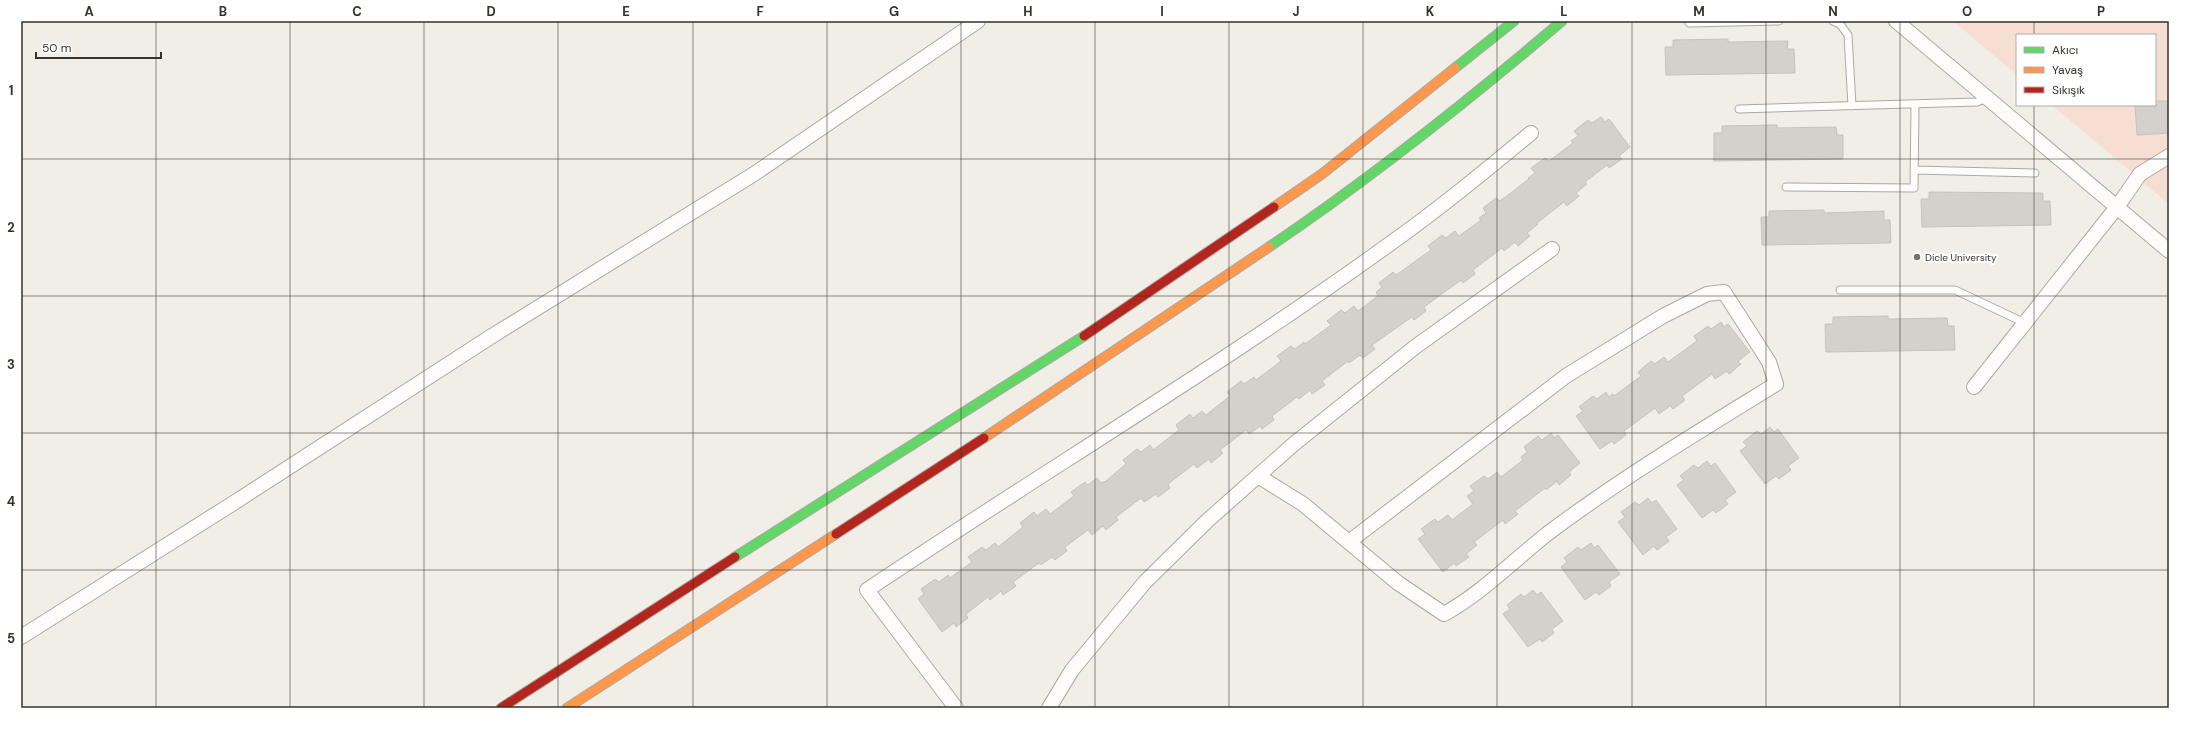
<svg xmlns="http://www.w3.org/2000/svg" width="2190" height="729" viewBox="0 0 2190 729" font-family="'DM Sans',sans-serif">
<style>
.green{fill:#f6ded2}
.building{fill:#d4d1cc;stroke:#c5c3bd}
.lines{fill:none;stroke-linecap:round;stroke-linejoin:round}
.lane-casing{stroke:#abaaa4;stroke-width:9}
.street-casing{stroke:#abaaa4;stroke-width:16}
.fast-casing{stroke:#abaaa4;stroke-width:11}
.slow-casing{stroke:#abaaa4;stroke-width:11}
.jam-casing{stroke:#abaaa4;stroke-width:11}
.lane{stroke:#fdfcfb;stroke-width:7}
.street{stroke:#fdfcfb;stroke-width:14}
.fast{stroke:#63d668;stroke-width:9}
.slow{stroke:#ff974d;stroke-width:9}
.jam{stroke:#b3261e;stroke-width:9}
.grid{fill:none;stroke:#33322d;stroke-width:1;stroke-opacity:0.55}
.poi-dot{fill:#75746e;stroke:#fff;stroke-width:1.5}
.labels{text-anchor:middle;stroke-width:4;stroke-linejoin:round;paint-order:stroke}
.poi-label{font-size:10px;fill:#33322d;stroke:#fff;text-anchor:start}
.neatline{fill:none;stroke:#33322d;stroke-width:1.5}
.grid-label{font-size:13px;text-anchor:middle;font-weight:bold;fill:#33322d}
</style>
<rect width="100%" height="100%" fill="#f0eee6"/>
<path class="green" d="M1953 21H2169V204L2052 105H2155V35H2017V75Z"/>
<path class="building" d="M1728 39V42L1788 41 1787 49H1794L1795 73 1666 75 1665 47H1673V40Z
M2155 101H2169V133L2137 135 2135 105H2155Z
M1601 117 1605 122 1609 119 1630 147 1619 156 1622 159 1609 168 1607 165 1585 182 1587 184 1576 193 1579 196 1567 206 1564 202 1537 223 1538 224 1527 233 1530 236 1518 246 1515 242 1504 251 1502 248 1473 270 1475 274 1463 283 1461 280 1424 307 1426 311 1414 320 1412 317 1372 345 1375 349 1363 358 1360 355 1349 363 1348 361 1322 381 1325 385 1312 394 1310 390 1299 399 1297 397 1272 416 1274 420 1262 429 1260 426 1249 434 1246 430 1220 450 1223 453 1211 463 1209 459 1197 468 1194 464 1168 484 1170 488 1158 497 1156 494 1144 502 1141 498 1116 517 1118 520 1106 530 1103 526 1092 535 1088 530 1065 547 1067 551 1055 560 1052 557 1041 565 1039 563 1013 582 1016 586 1003 595 1001 591 990 600 988 597 966 614 968 618 956 627 954 623 942 632 918 599 924 594 921 589 935 579 939 582 948 575 950 578 972 562 968 557 982 547 986 550 995 543 998 547 1023 527 1020 523 1034 512 1037 516 1046 509 1050 514 1074 496 1071 492 1085 482 1088 485 1097 478 1101 483 1106 481 1126 464 1123 460 1137 449 1141 452 1150 445 1153 450 1179 430 1176 425 1190 414 1193 418 1202 411 1206 415 1230 396 1227 392 1241 381 1244 384 1254 377 1256 380 1281 361 1277 356 1291 346 1295 349 1304 342 1305 344 1331 325 1327 321 1341 310 1345 313 1354 306 1358 311 1378 296 1376 292 1382 287 1379 283 1393 272 1396 275 1431 250 1428 246 1442 235 1446 238 1455 231 1459 236 1481 220 1479 218 1486 213 1483 208 1496 198 1500 201 1529 179 1528 178 1535 173 1531 168 1545 158 1549 161 1573 143 1571 141 1578 136 1574 131 1588 120 1592 123Z
M1777 125V128L1836 127 1837 135H1843V159L1714 161V133H1722V126Z
M1929 192 2043 193V201H2050L2051 225 1922 227 1921 199H1929Z
M1824 210V213L1884 211V220H1890L1891 243 1762 245 1761 217H1769V211Z
M1888 316V319L1947 318 1948 326H1954L1955 350 1826 352 1825 324H1833V317Z
M1721 322 1724 327 1728 324 1750 352 1738 361 1741 364 1729 374 1727 371 1715 379 1712 374 1682 396 1685 400 1673 409 1670 406 1659 414 1655 408 1624 431 1626 435 1614 444 1612 441 1600 449 1576 416 1583 411 1579 407 1593 396 1597 399 1606 392 1609 397 1613 394 1614 396 1641 376 1638 372 1651 361 1655 364 1664 357 1668 362 1697 341 1694 336 1708 326 1711 329Z
M1770 427 1774 432 1778 429 1799 458 1788 466 1791 470 1779 479 1776 476 1765 484 1740 451 1747 446 1743 442 1757 431 1761 434Z
M1551 433 1554 438 1558 435 1580 463 1569 472 1571 475 1559 485 1557 481 1546 490 1545 488 1515 511 1518 514 1505 524 1503 520 1474 542 1477 545 1466 554 1469 557 1456 566 1454 563 1443 572 1418 539 1425 534 1421 529 1435 519 1438 522 1448 515 1452 520 1473 504 1467 496 1474 491 1470 486 1484 476 1488 479 1497 472 1501 477 1523 460 1521 457 1527 452 1524 447 1538 436 1542 440Z
M1707 461 1711 466 1715 463 1736 492 1725 500 1728 504 1716 513 1713 510 1702 518 1677 485 1684 480 1680 476 1694 465 1698 468Z
M1648 498 1652 503 1656 500 1677 529 1666 537 1669 541 1657 550 1654 546 1643 555 1618 522 1625 517 1621 512 1635 502 1639 505Z
M1591 543 1594 548 1598 545 1620 574 1609 582 1611 586 1599 595 1596 592 1585 600 1561 567 1567 562 1564 558 1578 547 1581 550Z
M1533 590 1537 595 1541 592 1563 621 1552 629 1554 633 1542 642 1540 639 1528 647 1503 614 1510 609 1507 605 1521 594 1524 597Z"/>
<g class="lines">
<g class="lane-casing">
<path id="lane" d="M1833 21 1840 24 1848 35 1852 106
M1689 23 1779 21
M1739 109 1977 102 1987 98
M1914 170 2035 173
M1786 187 1914 188 1915 104
M1840 290H1955L2025 323"/>
</g>
<g class="street-casing">
<path id="street" d="M1896 21 2169 251
M1974 387 2117 207 2140 174 2169 156
M1258 476 1303 504 1398 583 1444 614C1482 593 1513 561 1547 534 1620 479 1698 432 1776 384L1769 362 1724 292 1707 294 1663 316 1566 376 1350 541
M21 637 232 504 492 336 754 174 978 21
M956 708 867 590C1041 473 1221 366 1391 243 1439 209 1485 171 1531 133
M1049 708 1072 670 1145 582 1207 521 1295 443 1415 347 1552 249"/>
</g>
<g class="fast-casing">
<path id="fast" d="M1455 68 1514 21
M1269 247C1371 178 1468 101 1562 21
M735 557 1084 336"/>
</g>
<g class="slow-casing">
<path id="slow" d="M1274 207 1322 174 1455 68
M984 438 1269 247
M567 708 836 534"/>
</g>
<g class="jam-casing">
<path id="jam" d="M1084 336 1274 207
M836 534 984 438
M501 708 735 557"/>
</g>
<use href="#lane" class="lane"/>
<use href="#street" class="street"/>
<use href="#fast" class="fast"/>
<use href="#slow" class="slow"/>
<use href="#jam" class="jam"/>
</g>
<path class="grid" d="M156 21V708M290 21V708M424 21V708M558 21V708M693 21V708M827 21V708M961 21V708M1095 21V708M1229 21V708M1363 21V708M1497 21V708M1632 21V708M1766 21V708M1900 21V708M2034 21V35M2034 105V708M21 159H2169M21 296H2169M21 433H2169M21 570H2169"/>
<circle class="poi-dot" cx="1917" cy="257" r="4"/>
<g class="labels">
<g class="poi-label">
<text x="1925" y="261">Dicle University</text>
</g>
</g>
<rect width="2190" height="729" fill="none" stroke="#ffffff" stroke-width="44"/>
<rect x="2016" y="34" width="140" height="72" fill="#ffffff" stroke="#adadab"/>
<rect x="2024" y="47" width="20" height="6" fill="#63d668" stroke="#adadab"/>
<text x="2052" y="54" font-size="12" fill="#33322d">Akıcı</text>
<rect x="2024" y="67" width="20" height="6" fill="#ff974d" stroke="#adadab"/>
<text x="2052" y="74" font-size="12" fill="#33322d">Yavaş</text>
<rect x="2024" y="87" width="20" height="6" fill="#b3261e" stroke="#adadab"/>
<text x="2052" y="94" font-size="12" fill="#33322d">Sıkışık</text>
<path d="M36 52v6h125v-6" fill="none" stroke="#33322d" stroke-width="2"/>
<text x="42" y="52" font-size="12" fill="#33322d" stroke="#ffffff" stroke-width="3" paint-order="stroke">50 m</text>
<rect x="22" y="22" width="2146" height="685" class="neatline"/>
<g class="grid-label">
<text x="89" y="16">A</text>
<text x="223" y="16">B</text>
<text x="357" y="16">C</text>
<text x="491" y="16">D</text>
<text x="626" y="16">E</text>
<text x="760" y="16">F</text>
<text x="894" y="16">G</text>
<text x="1028" y="16">H</text>
<text x="1162" y="16">I</text>
<text x="1296" y="16">J</text>
<text x="1430" y="16">K</text>
<text x="1564" y="16">L</text>
<text x="1699" y="16">M</text>
<text x="1833" y="16">N</text>
<text x="1967" y="16">O</text>
<text x="2101" y="16">P</text>
<text x="11" y="95">1</text>
<text x="11" y="232">2</text>
<text x="11" y="369">3</text>
<text x="11" y="506">4</text>
<text x="11" y="643">5</text>
</g>
</svg>
